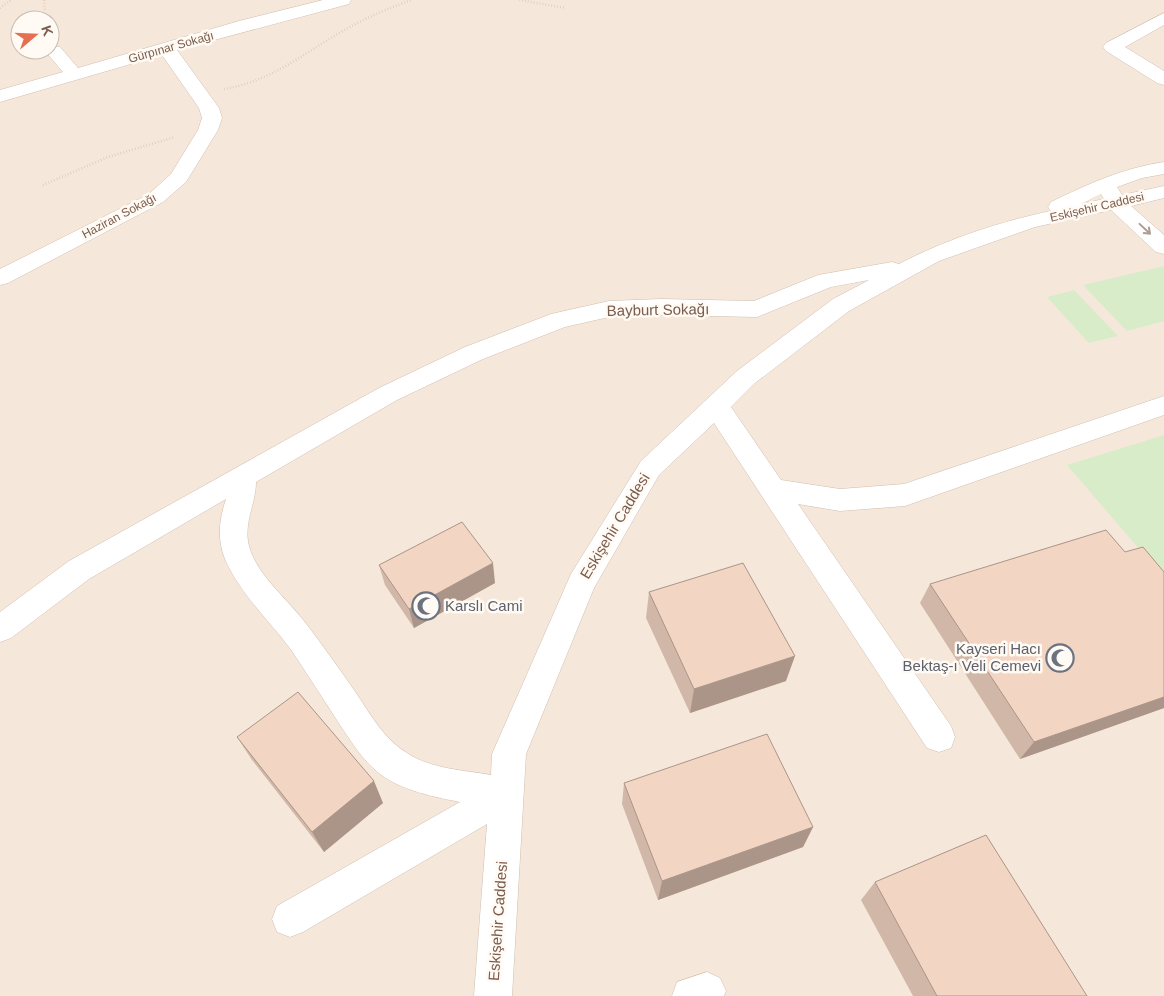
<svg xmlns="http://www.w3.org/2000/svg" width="1164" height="996" viewBox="0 0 1164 996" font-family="Arial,sans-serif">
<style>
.residential{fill:#f5e8da;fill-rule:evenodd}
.green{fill:#d8ecc9}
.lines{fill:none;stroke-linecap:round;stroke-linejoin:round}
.minor-casing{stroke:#d1beb0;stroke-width:1}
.path{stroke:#d9b8a5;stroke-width:2.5;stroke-dasharray:0.5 2.5;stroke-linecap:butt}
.minor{fill:#fff;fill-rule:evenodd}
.wall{fill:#d1b7a8}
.shaded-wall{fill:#aa9588}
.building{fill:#f3d5c3;stroke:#aa9588}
.oneway{stroke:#af9d94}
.labels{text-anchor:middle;stroke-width:5;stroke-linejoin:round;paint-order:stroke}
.far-street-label{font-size:12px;fill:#7a5c4d;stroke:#fffaf3}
.street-label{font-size:15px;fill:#7a5c4d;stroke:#fffaf3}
.worship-label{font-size:15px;fill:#5b616d;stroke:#fffaf3;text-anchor:start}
</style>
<rect width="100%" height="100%" fill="#fdf6ec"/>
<path class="residential" d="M0 0H1164V996H0ZM20 20H50V50H20Z"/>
<path class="green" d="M1164 266V321L1127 331 1083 285Z
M1074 290 1118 336 1089 343 1047 297Z
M1164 435V578L1067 465Z"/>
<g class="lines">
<g class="minor-casing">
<path id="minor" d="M323 0H351L349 4 177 50 219 108 222 118 218 130 186 182 163 202 8 283 0 285V269L149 194 171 174 198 130 202 118 199 108 162 55 0 102V90L63 72 45 51 50 50V47H60L78 68 239 21Z
M1164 13V25L1125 47 1164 71V85L1157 83 1106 51 1103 47 1106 43Z
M1164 162V174L1142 178 1117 187 1122 195 1164 186V198L1131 206 1164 235V254L1156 252 1111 210 1035 227 939 261 849 311 755 383 731 407 781 480 840 489 904 484 1164 396V415L905 506 840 511 798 504 951 726 955 737 951 748 939 752 927 748 714 423 659 475 594 588 526 754 512 996H474L487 824 303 932 290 937 277 932 272 919 277 906 460 802C430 796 394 789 372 767 359 755 350 739 340 725 324 700 308 675 292 651 270 621 240 594 225 559 217 539 219 520 226 499L89 579 11 638 0 642V612L69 561 379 388 465 347 551 314 609 301 661 299 754 301 818 275 892 262 899 264C944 240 1002 221 1051 211L1048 207 1051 202C1088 184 1123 168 1164 162ZM1101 194 1104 199 1081 204ZM869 280 833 299 737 371 641 461 571 574 492 754 491 775C464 770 430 769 407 753 384 739 370 714 356 693 340 670 324 647 307 625 289 600 257 576 249 546 243 523 256 504 256 482L397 400 483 359 565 327 609 317 661 315 757 317 831 287Z
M707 972 720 978 726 991 724 996H672L677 982Z"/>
</g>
<path class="path" d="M44 0 45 11
M519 0 566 8
M0 8 11 0
M224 89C269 82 302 55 341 32 363 19 387 9 411 0
M43 185 108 157 175 137"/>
<use href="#minor" class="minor"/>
</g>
<path class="wall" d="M1125 552 1164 572V708L1020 759 920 603 930 584Z
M379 565 495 583 414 628 385 585Z
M649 592 786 681 690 713 646 618Z
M237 737 383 803 324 852 252 760Z
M624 783 813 827 803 847 658 900 622 804Z
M875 882 1087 996H913L861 900Z"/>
<path class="shaded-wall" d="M493 563 495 583 414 628 409 609Z
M795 656 786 681 690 713 694 689Z
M1164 697V708L1020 759 1034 742Z
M374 781 383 803 324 852 312 832Z
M813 827 803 847 658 900 662 881Z"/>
<path class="building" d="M462 522 493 563 409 609 379 565Z
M1106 530 1125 552 1143 547 1164 572V697L1034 742 930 584Z
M743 563 795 656 694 689 649 592Z
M298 692 374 781 312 832 237 737Z
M767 734 813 827 662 881 624 783Z
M986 835 1087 996H937L875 882Z"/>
<defs><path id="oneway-shaft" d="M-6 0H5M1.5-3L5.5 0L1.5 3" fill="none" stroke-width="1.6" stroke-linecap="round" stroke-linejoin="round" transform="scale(1.25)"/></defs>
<use class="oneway" href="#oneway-shaft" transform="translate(1145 229) rotate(43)"/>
<defs>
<g id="mosque-ring" transform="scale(1.4375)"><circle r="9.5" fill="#fffaf3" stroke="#6b7280" stroke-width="1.5"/><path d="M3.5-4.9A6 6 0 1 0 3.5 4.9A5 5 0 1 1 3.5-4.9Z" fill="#6b7280"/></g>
</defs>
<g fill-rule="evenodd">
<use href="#mosque-ring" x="426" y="606"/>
<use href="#mosque-ring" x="1060" y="658"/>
</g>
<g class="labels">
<g class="far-street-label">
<text transform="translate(171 47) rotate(-16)" y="4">Gürpınar Sokağı</text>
<text transform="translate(1097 207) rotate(-13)" y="4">Eskişehir Caddesi</text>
<text transform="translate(119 216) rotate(-28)" y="4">Haziran Sokağı</text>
</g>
<g class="street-label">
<text transform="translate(658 310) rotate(-1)" y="5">Bayburt Sokağı</text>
<text transform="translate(615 526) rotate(-59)" y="5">Eskişehir Caddesi</text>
<text transform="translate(498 921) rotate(-86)" y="5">Eskişehir Caddesi</text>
</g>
<g class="worship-label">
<text x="445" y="611">Karslı Cami</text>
<text x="1041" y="654" text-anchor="end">Kayseri Hacı<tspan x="1041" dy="17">Bektaş-ı Veli Cemevi</tspan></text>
</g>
</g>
<g transform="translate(35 35) rotate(71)"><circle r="24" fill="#fffaf3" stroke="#cabbb1"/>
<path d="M0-4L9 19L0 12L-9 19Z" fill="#e76f51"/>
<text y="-8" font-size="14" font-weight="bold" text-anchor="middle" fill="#7a5c4d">K</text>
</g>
</svg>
